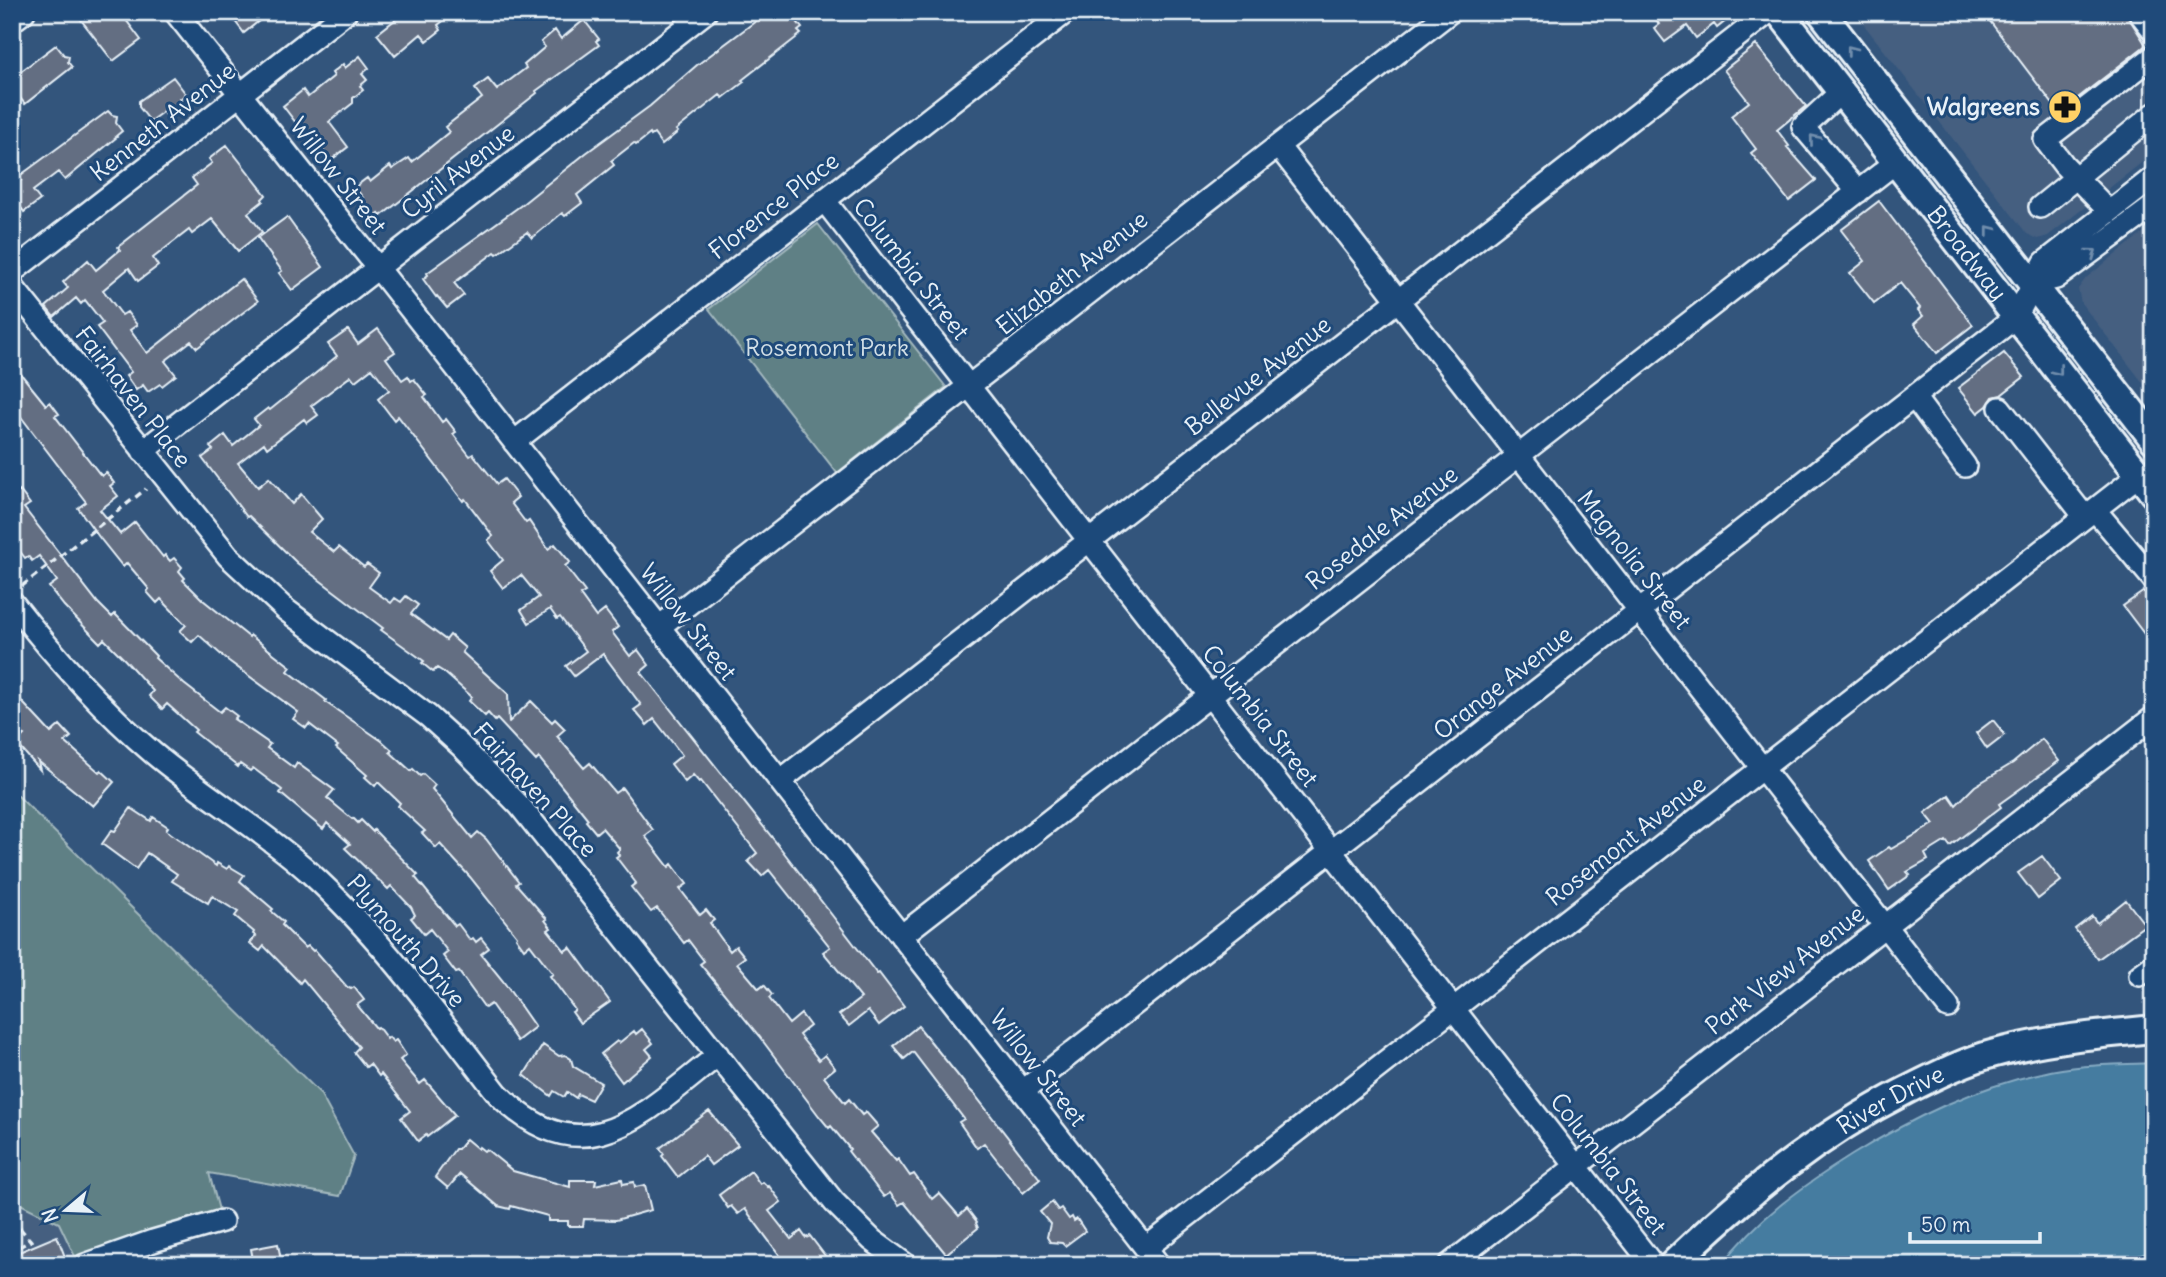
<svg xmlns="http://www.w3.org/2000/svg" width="2166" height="1277" viewBox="0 0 2166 1277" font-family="Delius,sans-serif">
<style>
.built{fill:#445f80}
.green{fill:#5e8085;stroke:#a3b8be;stroke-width:2}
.water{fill:#447ca0;stroke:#86abc3;stroke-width:2}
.building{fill:#636e82;stroke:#e8f1f8;stroke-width:2}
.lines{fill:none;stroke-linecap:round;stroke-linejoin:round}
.minor-casing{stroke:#e8f1f8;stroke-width:26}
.major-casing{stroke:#e8f1f8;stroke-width:32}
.path{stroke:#e8f1f8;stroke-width:3.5;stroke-dasharray:7 5;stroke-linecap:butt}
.minor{stroke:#1f4a7a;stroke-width:21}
.major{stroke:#1f4a7a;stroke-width:26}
.oneway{stroke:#6f8dac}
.labels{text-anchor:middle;stroke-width:6;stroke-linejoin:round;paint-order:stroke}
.poi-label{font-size:24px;font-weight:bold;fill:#e8f1f8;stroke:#1f4a7a;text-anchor:end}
.street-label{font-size:24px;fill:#e8f1f8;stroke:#1f4a7a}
.park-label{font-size:24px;fill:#d3e0e7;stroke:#1f4a7a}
</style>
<rect width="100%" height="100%" fill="#33557c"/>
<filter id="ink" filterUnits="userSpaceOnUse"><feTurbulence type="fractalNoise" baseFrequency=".0143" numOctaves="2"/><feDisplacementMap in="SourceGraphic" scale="14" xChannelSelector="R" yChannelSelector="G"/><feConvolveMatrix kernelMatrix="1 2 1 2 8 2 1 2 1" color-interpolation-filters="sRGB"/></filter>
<g filter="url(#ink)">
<path class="built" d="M1854 12H2153L2154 153 2048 236 2038 239 2027 234Z
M2154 224V397L2081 303 2078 289 2086 278Z
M12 1200 59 1223 79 1265H12Z"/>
<path class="green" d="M818 224 946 387 837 473 709 309Z
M12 790 320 1093 354 1156 340 1196 209 1173 222 1221 79 1265 59 1223 12 1200Z"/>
<path class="water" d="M2154 1063V1250L2115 1265H1722C1757 1218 1803 1186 1852 1155 1912 1118 1973 1088 2042 1073 2078 1064 2117 1065 2154 1063Z"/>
<path class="building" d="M75 12H120L141 40 113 61Z
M228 12H270L244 33Z
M405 12H455L438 25 441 30 427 41 421 34 395 56 377 34Z
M768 12H810L798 23 802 28 798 31 801 34 742 80 744 82 723 98 720 95 676 130 678 132 662 145 654 134 651 136 650 134 636 145 634 143 611 161 614 165 577 195 582 203 565 216 562 213 532 238 527 232 497 254 495 252 454 283 464 295 447 308 437 296 436 297 423 279 428 275 427 273 520 206 586 153 650 106 697 65Z
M1651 12H1737L1717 28 1714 24 1696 38 1687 26 1665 42 1654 28 1659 24Z
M1983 12H2125L2146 45 2065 108 2055 107Z
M584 20 599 39 596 41 599 45 536 91 537 93 381 216 379 213 373 217 360 200 363 198 355 187 367 178 370 182 390 166 392 169 409 158 412 162 449 132 445 127 482 98 475 89 488 79 497 90 526 68 524 65 545 47 541 42 555 30 561 39Z
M56 45 64 55 69 56 68 62 72 67 25 104 20 98 12 104V78Z
M1756 45 1806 106 1777 130 1789 146 1787 147 1816 180 1789 201 1751 153 1756 149 1731 116 1749 102 1724 70Z
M360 56 369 68 362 74 367 80 360 86 363 90 353 98V103L329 122 348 147 331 160 321 148 319 149 305 131 303 132 283 106 303 90 308 97 334 76 332 73 343 64 345 68Z
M173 77 186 94 180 99 183 104 170 113 165 114 164 111 150 121 139 107V101Z
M108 111 112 115 117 116 116 123 122 131 116 136 117 137 65 180 58 172 33 191 40 200 24 212 22 209 12 216V186L21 180 18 177Z
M227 145 266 195 262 199 263 201 248 213 262 232 238 251 212 219 192 234 189 230 153 258 158 266 138 281 129 268 103 290 122 315 127 312 137 325 130 330 147 353 241 279 258 301 197 348 191 341 165 361 176 375 162 386 160 384 148 392 143 385 136 390 126 376 131 372 97 327 103 323 85 300 81 304 76 298 54 317 46 307 68 288 63 282 88 260 96 270 120 250 118 247 197 185 192 178 212 163 209 159Z
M1879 201 1973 325 1937 353 1914 324 1923 316 1918 310 1920 308 1900 283 1874 303 1850 273 1865 261 1841 230Z
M287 217 323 267 292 290 279 273 282 271 258 238Z
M378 329 395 352 386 358 402 380 408 376 411 381 414 379 427 395 424 397 442 422 446 419 456 432 453 434 470 456 473 454 497 484 504 479 518 497 511 503 526 523 529 521 548 549 555 544 570 562 565 566 585 592 580 595 596 617 605 610 618 627 612 632 630 656 638 650 649 665 641 672 782 850 877 974 879 973 904 1006 879 1025 868 1011 849 1026 839 1015 861 998 823 952 830 947 769 870 762 876 748 861 757 853 701 781 699 782 693 775 685 782 671 764 682 755 654 719 647 725 634 710 641 705 603 654 574 676 566 666 586 651 560 617 557 619 550 609 529 623 521 610 539 597 521 575 503 588 490 571 503 560 488 540 493 536 465 499 463 501 398 416 394 420 378 399 389 390 372 368 355 381 351 376 311 406 318 415 307 423 304 419 267 448 264 443 238 463 258 487 269 478 292 504 301 494 322 519 309 532 334 552 339 547 364 567 367 564 379 573 369 587 391 603 395 598 401 602 406 596 418 605 411 614 446 640 450 635 465 648 462 652 508 694 509 722 531 701 552 722 555 719 565 729 557 736 584 768 590 763 615 793 622 788 653 830 645 836 669 867 672 864 687 884 680 889 700 915 706 910 714 920 710 923 730 951 736 946 745 957 737 963 759 989 764 985 772 995 769 998 789 1024 801 1014 810 1026 799 1035 819 1060 825 1055 835 1068 824 1077 845 1103 849 1099 862 1115 866 1112 878 1126 871 1132 896 1161 898 1159 910 1176 914 1174 932 1199 939 1193 959 1216 967 1209 977 1222 976 1223 978 1228 946 1254 904 1202 899 1205 890 1193 884 1197 848 1151 850 1149 831 1126 829 1128 819 1116 759 1036 700 964 704 961 688 940 684 943 657 908 651 912 631 887 636 883 616 857 619 855 617 852 620 849 602 828 596 833 586 821 588 819 539 758 536 761 497 719 495 721 488 713 485 716 469 701 472 697 445 673 437 668 433 672 422 663 424 661 381 630 383 628 297 563 249 516 247 517 202 458 213 450 210 447 225 435 233 446 259 425 254 419 268 408 270 410 337 356 328 344 348 330 358 344Z
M2004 353 2024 377 2001 395 1993 397 1987 406 1978 413 1958 388Z
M12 363 46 405 50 402 59 414 55 416 99 473 102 476 106 472 114 483 110 486 118 496 100 510 120 534 135 522 163 557 165 555 170 561 174 558 182 567 179 571 185 578 183 580 203 600 249 637 250 635 291 667 288 671 326 700 325 702 382 741 392 750 390 752 411 771 413 769 420 776 423 774 435 785 432 789 472 838 478 832 486 839 519 882 516 884 547 919 545 920 551 928 548 930 565 951 570 947 610 1002 580 1023 572 1012 575 1010 550 976 553 974 530 944 524 949 516 938 517 936 470 877 440 844 436 848 422 833 425 831 398 806 400 803 378 782 375 786 365 777 367 775 336 748 338 746 309 724 306 728 293 719 298 712 226 659 199 635 192 642 180 631 186 625 161 599 157 603 147 592 149 589 127 563 123 567 99 537 78 508 86 502 12 405Z
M20 491 30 504 24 508 98 603 112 617 115 614 156 656 155 658 184 684 220 712 225 707 237 716 234 719 270 744 267 748 294 768 297 763 334 790 327 798 352 819 353 818 358 823 361 820 373 832 374 830 418 875 415 877 455 926 458 924 470 940 473 938 476 942 481 938 489 948 481 954 503 981 535 1027 517 1041 491 1004 485 1008 459 972 456 973 443 956 448 952 430 929 424 934 411 918 415 915 411 907 391 886 388 889 345 848 350 844 327 823 323 829 280 793 282 790 253 768 250 771 240 764 238 767 194 732 196 730 167 704 162 709 149 696 153 691 125 660 104 639 100 643 64 606 49 587 57 581 39 556 32 561 28 556 25 558 12 541V493L14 496Z
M2144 591 2154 604V647L2123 606Z
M12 691 51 733 60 725 71 737 65 742 99 772 101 770 114 782 93 806 38 761 40 770 16 743 24 735 12 723Z
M1993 720 2005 735 1987 749 1976 733Z
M2042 739 2059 761 1999 804 2001 807 1950 846 1946 841 1925 854 1928 860 1907 872 1910 875 1889 890 1869 861 1889 847 1891 849 1934 824 1925 813 1949 795 1956 805 1975 786 2013 763Z
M131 808 151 821 153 817 168 827 166 830 216 866 217 863 227 869 229 866 244 875 240 881 273 909 271 911 284 922 282 925 305 948 308 946 313 951 315 950 347 987 351 989 354 987 364 1000 357 1005 376 1028 378 1027 387 1039 389 1037 393 1042 396 1040 406 1055 400 1060 420 1084 425 1080 455 1115 427 1137 426 1135 418 1141 401 1118 410 1111 381 1074 379 1076 370 1064 366 1067 354 1052 359 1047 303 979 300 983 264 946 260 951 250 943 256 936 253 934 254 932 235 916 238 912 212 896 208 903 172 881 177 874 147 853 136 869 102 844 112 830 115 831Z
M2042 856 2061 881 2038 899 2018 873Z
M2126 900 2145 925 2098 959 2075 929 2092 916 2097 923Z
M918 1026 968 1088 975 1095 1040 1179 1023 1193 984 1143 977 1148 959 1122 964 1119 913 1052 904 1059 893 1046Z
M642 1029 653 1043 646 1049 652 1056 622 1082 601 1054 617 1041 619 1043 634 1031 636 1034Z
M543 1045 559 1056 565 1055 571 1059 573 1066 601 1083 591 1100 578 1094 576 1098 567 1092 564 1097 554 1091 551 1096 524 1075Z
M709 1111 738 1145 711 1165 704 1156 678 1177 662 1156 664 1154 660 1148Z
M466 1139 478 1149 479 1147 484 1151 486 1149 513 1171 570 1187V1180H596L595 1185 622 1179 623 1184 634 1182 635 1187 645 1185 651 1210 616 1220 584 1219 583 1226H568V1221H548V1216L511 1206 510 1209 498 1206 460 1174 448 1188 435 1177 455 1149H458Z
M751 1171 760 1184 763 1182 768 1187 769 1186 781 1202 769 1211 791 1239 801 1231 806 1238 810 1236 832 1265H787L745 1209 738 1214 731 1206 728 1208 719 1195Z
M1052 1202 1058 1210 1061 1208 1069 1219 1072 1217 1074 1221 1077 1219 1085 1231 1065 1246 1062 1243 1050 1242 1047 1237 1050 1224 1040 1212Z
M57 1236 65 1257 46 1265H12V1255Z
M278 1244 282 1265H254L251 1249Z"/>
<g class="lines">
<g class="minor-casing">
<path id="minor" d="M175 12 378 268 1159 1265
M2139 12 2154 31
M12 21 24 12
M1841 92 1803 127 1858 192
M1278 146 1948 1007
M824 200 1653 1265
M2040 207 2154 114
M2109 211 2064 165 2045 140 2154 56
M12 272 346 12
M2032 284 2056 278 2154 206
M12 286 228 556 286 610 428 716 460 745 520 806 834 1202 872 1240 906 1265
M1914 397 1965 466
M2000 408 2085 517
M514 442 1066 12
M143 451 706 12
M2095 510 2154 580
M12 602C55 657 100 708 153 753 203 795 260 828 309 872 382 938 438 1017 498 1094 584 1181 644 1113 718 1055
M659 627 1450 12
M780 781 1769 12
M901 936 1896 162
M2140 975 2154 965
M1023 1091 2016 317 2045 262 2154 177
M1146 1248 2139 475
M85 1265 153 1241 222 1221
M1449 1265 2154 717"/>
</g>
<g class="major-casing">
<g id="major">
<path id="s1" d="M1779 12 2154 494"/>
<path d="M1821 12 2154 440"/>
<path id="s2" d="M1672 1265C1743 1196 1818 1135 1907 1090 1935 1076 1964 1061 1995 1053 2047 1039 2101 1034 2154 1029"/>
</g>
</g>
<path class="path" d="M22 586 146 489
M12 1219 31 1241 12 1250"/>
<use href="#minor" class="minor"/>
<use href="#major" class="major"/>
</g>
<defs><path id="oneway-chevron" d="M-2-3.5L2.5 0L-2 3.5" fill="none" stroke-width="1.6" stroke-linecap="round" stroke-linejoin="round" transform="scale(1.75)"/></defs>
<g class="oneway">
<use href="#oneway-chevron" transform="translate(1851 50) rotate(-128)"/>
<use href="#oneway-chevron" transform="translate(1814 139) rotate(-130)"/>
<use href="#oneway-chevron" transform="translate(1990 230) rotate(-128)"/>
<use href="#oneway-chevron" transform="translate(2092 253) rotate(-36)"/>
<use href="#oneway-chevron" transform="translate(2058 371) rotate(52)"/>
</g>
</g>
<defs>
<g id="pharmacy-disc" transform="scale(1.75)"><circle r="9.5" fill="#ffd166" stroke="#1f4a7a"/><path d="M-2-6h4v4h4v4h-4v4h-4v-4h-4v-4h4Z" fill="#111"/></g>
</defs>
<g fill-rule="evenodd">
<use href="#pharmacy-disc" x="2065" y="107"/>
</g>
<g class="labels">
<g class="poi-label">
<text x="2040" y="115">Walgreens</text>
</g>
<g class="street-label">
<text transform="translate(163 122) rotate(-38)" y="8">Kenneth Avenue</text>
<text transform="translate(458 172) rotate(-38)" y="8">Cyril Avenue</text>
<text transform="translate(338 176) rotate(52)" y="8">Willow Street</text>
<text transform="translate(774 206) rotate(-38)" y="8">Florence Place</text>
<text dy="8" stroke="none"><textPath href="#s1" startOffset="306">Broadway</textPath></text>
<text transform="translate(911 269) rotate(52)" y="8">Columbia Street</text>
<text transform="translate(1072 273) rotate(-38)" y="8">Elizabeth Avenue</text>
<text transform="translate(1258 376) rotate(-38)" y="8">Bellevue Avenue</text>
<text transform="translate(133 397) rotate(52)" y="8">Fairhaven Place</text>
<text transform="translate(1382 528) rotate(-38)" y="8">Rosedale Avenue</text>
<text transform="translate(1634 560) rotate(52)" y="8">Magnolia Street</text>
<text transform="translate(688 622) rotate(52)" y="8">Willow Street</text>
<text transform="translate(1503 683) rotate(-38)" y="8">Orange Avenue</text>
<text transform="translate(1260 716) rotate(52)" y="8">Columbia Street</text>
<text transform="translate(535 790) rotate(48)" y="8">Fairhaven Place</text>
<text transform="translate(1626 841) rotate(-38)" y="8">Rosemont Avenue</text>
<text transform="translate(406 941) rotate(49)" y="8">Plymouth Drive</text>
<text transform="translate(1785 970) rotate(-38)" y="8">Park View Avenue</text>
<text transform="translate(1038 1068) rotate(52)" y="8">Willow Street</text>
<text dy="8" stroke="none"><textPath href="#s2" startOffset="275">River Drive</textPath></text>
<text transform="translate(1608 1164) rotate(52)" y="8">Columbia Street</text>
</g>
<g class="park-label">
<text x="827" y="356">Rosemont Park</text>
</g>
</g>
<rect width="2166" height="1277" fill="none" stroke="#1f4a7a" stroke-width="42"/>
<rect x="21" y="21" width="2124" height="1235" fill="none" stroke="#e8f1f8" stroke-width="2.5" filter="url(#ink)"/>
<g transform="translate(66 1210) rotate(251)" stroke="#1f4a7a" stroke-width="5" paint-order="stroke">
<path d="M0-5L12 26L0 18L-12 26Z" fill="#e8f1f8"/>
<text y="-10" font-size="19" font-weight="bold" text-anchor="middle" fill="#e8f1f8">N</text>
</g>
<path d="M1910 1232v10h130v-10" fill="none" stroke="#e8f1f8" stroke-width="3.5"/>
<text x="1921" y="1232" font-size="21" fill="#e8f1f8" stroke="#1f4a7a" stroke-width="5" paint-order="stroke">50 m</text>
</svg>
